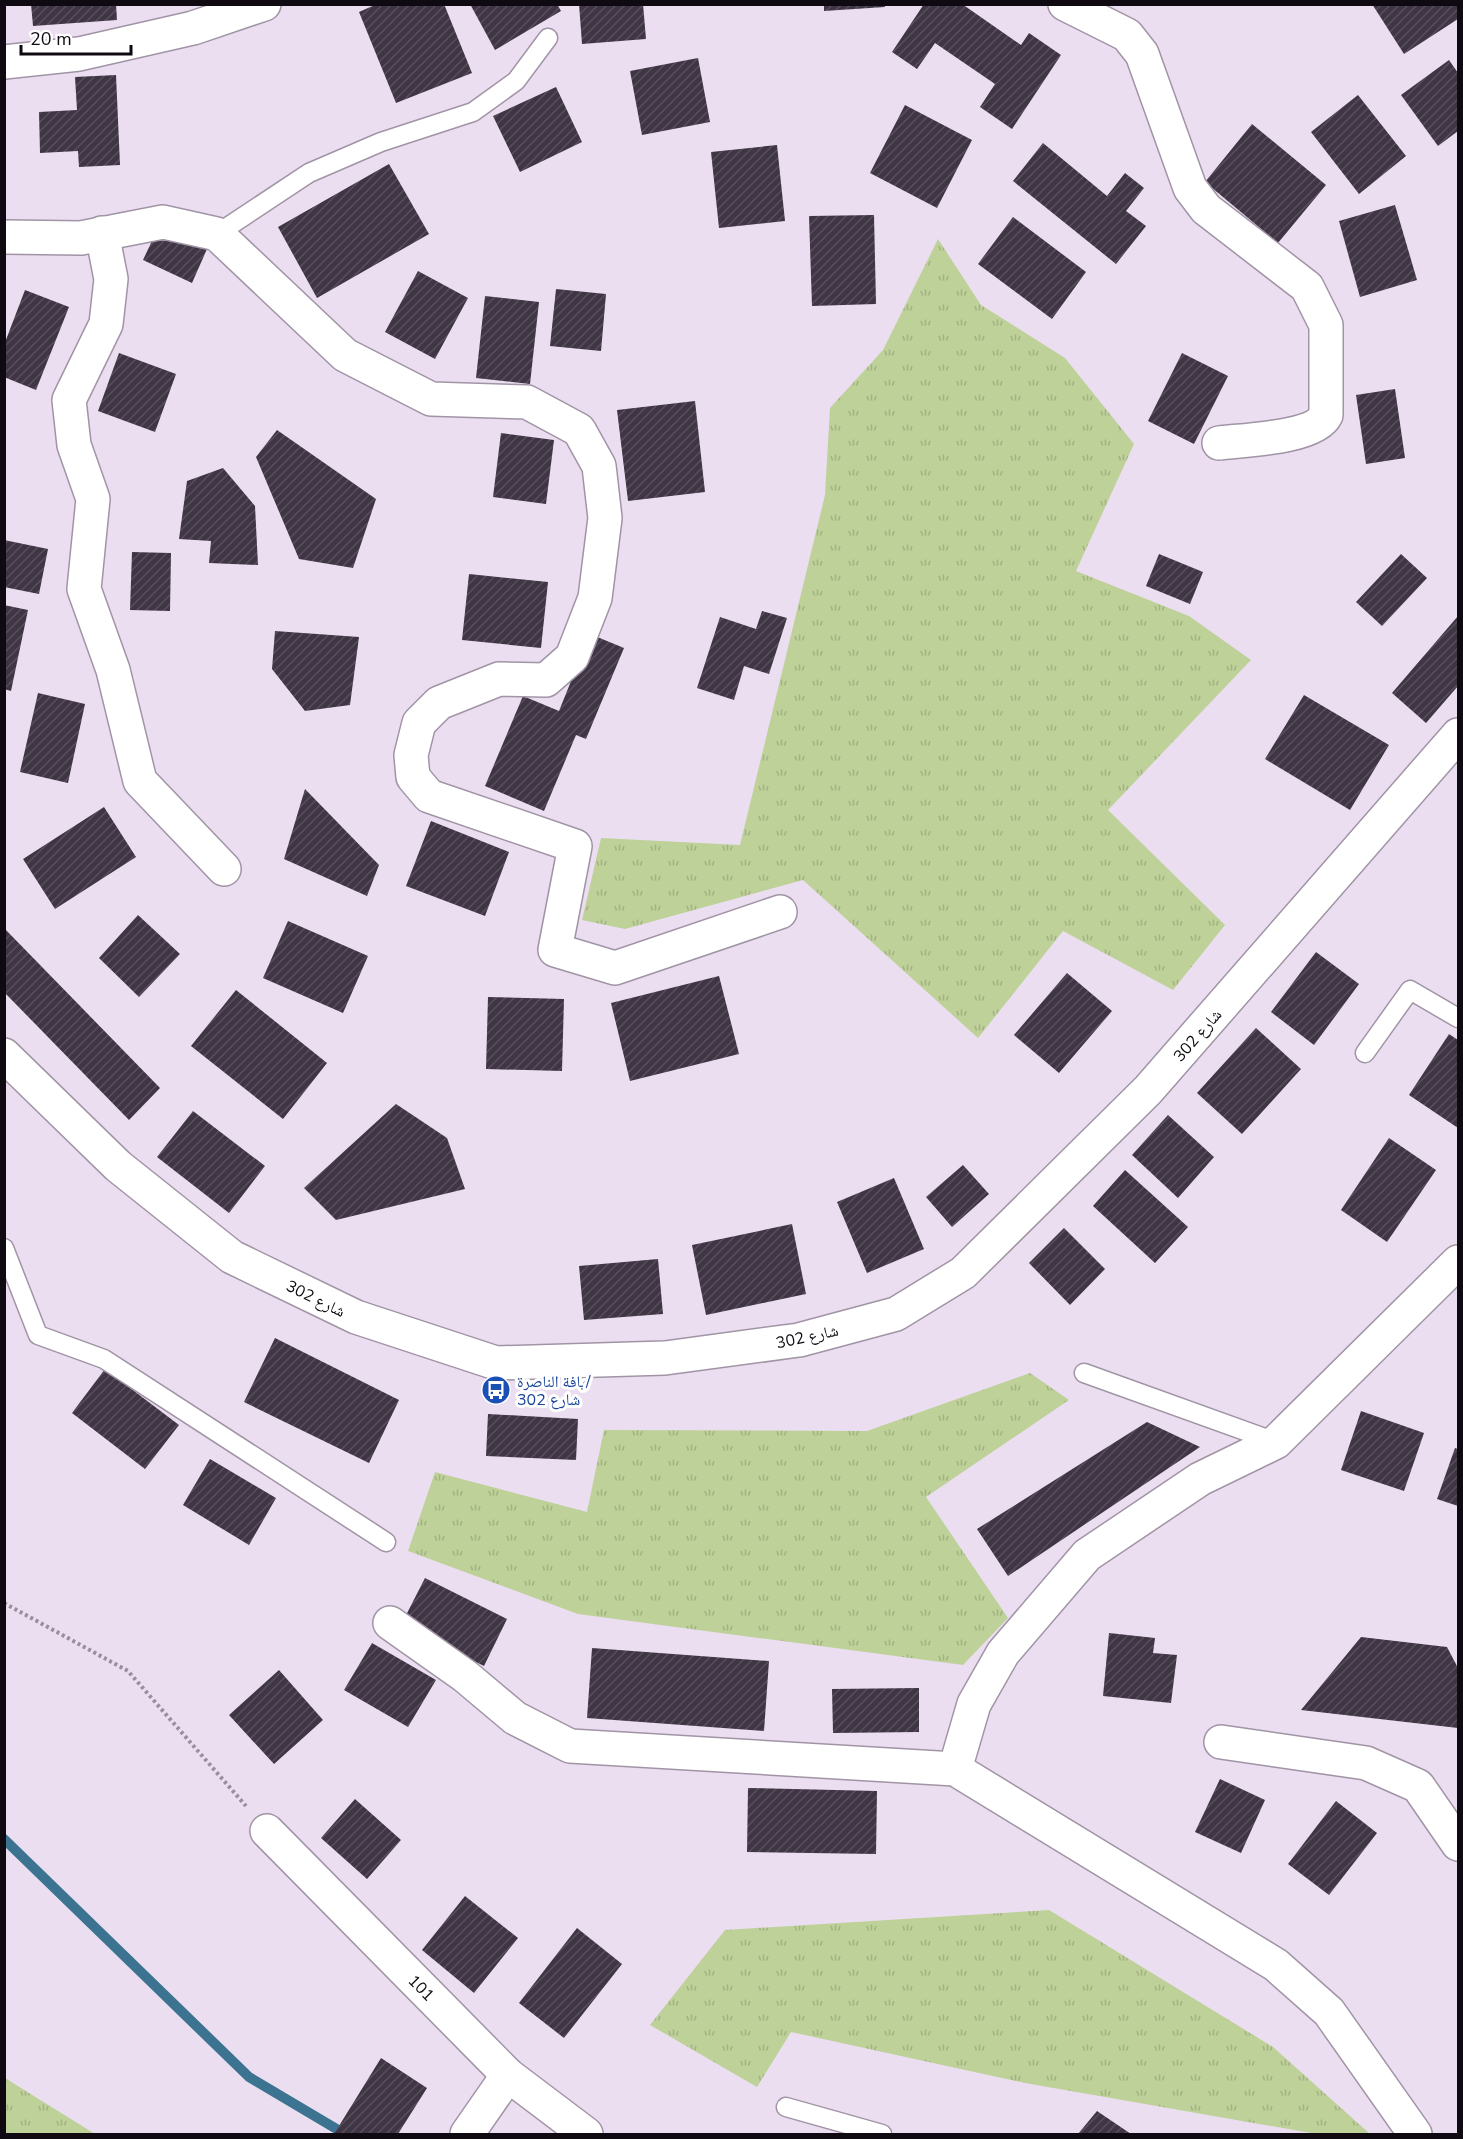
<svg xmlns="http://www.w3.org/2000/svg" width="1463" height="2139" viewBox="0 0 1463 2139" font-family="'Nunito Sans','Noto Naskh Arabic',sans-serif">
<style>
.grass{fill:url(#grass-tufts)}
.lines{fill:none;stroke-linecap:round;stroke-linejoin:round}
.stream{stroke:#3b7390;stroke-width:10}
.building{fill:url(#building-hatch)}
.lane-casing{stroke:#a094a5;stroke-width:21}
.street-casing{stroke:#a094a5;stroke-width:36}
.secondary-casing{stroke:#a094a5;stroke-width:36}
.path{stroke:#988e9d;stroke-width:4;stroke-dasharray:3 3;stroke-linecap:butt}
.lane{stroke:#fff;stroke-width:18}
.street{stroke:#fff;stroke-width:33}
.secondary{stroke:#fff;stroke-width:33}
.labels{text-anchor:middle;stroke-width:6;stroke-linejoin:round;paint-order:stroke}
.street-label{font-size:16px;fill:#0f0a11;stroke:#fff}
.transit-label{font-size:16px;fill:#164399;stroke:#fff;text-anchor:start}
</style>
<defs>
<pattern id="grass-tufts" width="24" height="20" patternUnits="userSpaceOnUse" patternTransform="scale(1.5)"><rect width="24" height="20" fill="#bed199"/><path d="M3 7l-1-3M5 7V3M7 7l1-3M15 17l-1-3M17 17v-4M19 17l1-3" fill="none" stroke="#a2b283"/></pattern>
<pattern id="building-hatch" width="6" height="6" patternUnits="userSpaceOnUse" patternTransform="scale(1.5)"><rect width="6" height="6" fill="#3f3544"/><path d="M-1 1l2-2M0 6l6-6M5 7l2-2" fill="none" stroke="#574f5b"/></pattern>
</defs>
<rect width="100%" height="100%" fill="#ebdef1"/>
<path class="grass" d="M938 239 981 305 1065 358 1134 444 1076 571 1189 616 1251 660 1108 810 1225 925 1173 990 1063 931 978 1038 803 880 625 929 582 920 601 838 740 845 825 495 830 408 883 350Z
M1030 1373 1069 1400 926 1497 1008 1618 963 1665 578 1614 408 1551 435 1472 587 1512 604 1430 867 1431Z
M1049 1910 1273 2047 1370 2134H1317L1025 2083 791 2032 757 2087 650 2025 725 1930Z
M5 2078 95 2134H5Z"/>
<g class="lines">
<path class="stream" d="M4 1839 249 2077 345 2134"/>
</g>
<path class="building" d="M31 4H116L117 20 33 26Z
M377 4H444L472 73 396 103 359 12Z
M470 4H557L561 11 495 50Z
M579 4H643L646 39 582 44Z
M824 4H885V7L824 11Z
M924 4H962L1021 45 1029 33 1061 55 1012 129 980 107 995 84 935 43 917 69 892 52Z
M1372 4H1458V19L1404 54Z
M698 58 710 122 642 135 630 71Z
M1449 60 1458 73V131L1438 146 1401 95Z
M116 75 120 165 79 167 78 151 40 153 39 112 77 110 75 77Z
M556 87 582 142 520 172 493 116Z
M1358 95 1406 156 1359 194 1311 132Z
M905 105 972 140 937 208 870 173Z
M1252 124 1326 185 1278 243 1205 182Z
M1043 143 1107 196 1125 173 1144 188 1126 211 1146 226 1116 264 1013 181Z
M777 145 785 221 719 228 711 152Z
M389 164 429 234 317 298 278 227Z
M1395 205 1417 280 1360 297 1339 221Z
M874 215 876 304 812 306 809 216Z
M1013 217 1086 272 1052 319 978 264Z
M159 226 207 249 192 283 143 260Z
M418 271 468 298 435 359 385 332Z
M556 289 606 294 601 351 550 346Z
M25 290 69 307 36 390 4 377V345Z
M485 296 539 302 530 384 476 378Z
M119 353 176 374 155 432 98 411Z
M1182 353 1228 376 1194 444 1148 421Z
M1395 389 1405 458 1366 464 1356 395Z
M695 401 705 492 628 501 617 410Z
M277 430 376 499 353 568 299 559 256 457Z
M501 433 554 440 546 504 493 497Z
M223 468 255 506 258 565 209 563 211 541 179 539 187 481Z
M4 540 48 549 39 594 4 587Z
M132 552 171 553 170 611 130 610Z
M1159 554 1203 572 1190 604 1146 586Z
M1401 554 1427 578 1382 626 1356 602Z
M469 574 548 582 541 648 462 640Z
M4 605 28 610 11 691 4 689Z
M762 611 787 618 769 674 744 666 734 700 697 688 720 617 756 629Z
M1458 616V686L1426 723 1392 693Z
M275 631 359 637 350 705 305 711 272 669Z
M590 634 624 648 586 739 576 735 544 811 485 786 523 696 559 711Z
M38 693 85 704 68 783 20 772Z
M1304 695 1389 745 1350 810 1265 759Z
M305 789 379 865 367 896 284 859Z
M104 807 136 857 55 909 23 859Z
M431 821 509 852 485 916 406 886Z
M138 915 180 954 139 997 99 958Z
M288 921 368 956 343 1013 263 978Z
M4 928 160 1088 129 1120 4 992Z
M1316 952 1359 984 1314 1045 1271 1012Z
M1067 973 1112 1011 1059 1073 1014 1035Z
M719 976 739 1054 630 1081 611 1003Z
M236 990 327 1063 283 1119 191 1046Z
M488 997 564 999 562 1071 486 1069Z
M1256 1028 1301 1069 1242 1134 1197 1093Z
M1449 1034 1458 1040V1128L1409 1095Z
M396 1104 447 1138 465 1189 336 1220 304 1188Z
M193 1111 265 1166 229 1213 157 1157Z
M1168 1115 1214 1157 1178 1198 1132 1155Z
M1389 1138 1436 1170 1387 1242 1341 1210Z
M963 1165 989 1194 952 1227 926 1197Z
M1125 1170 1188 1227 1155 1263 1093 1206Z
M894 1178 924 1249 867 1273 837 1202Z
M792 1224 806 1294 706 1315 692 1245Z
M1064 1228 1105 1269 1070 1305 1029 1263Z
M658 1259 663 1314 584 1320 579 1266Z
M275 1338 399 1400 369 1463 244 1402Z
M105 1369 179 1425 145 1469 72 1413Z
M1361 1411 1424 1433 1404 1491 1341 1470Z
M488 1414 578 1419 576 1460 486 1456Z
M1147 1422 1200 1447 1008 1576 977 1529Z
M1455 1448 1458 1449V1506L1437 1499Z
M210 1459 276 1498 249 1545 183 1505Z
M425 1578 507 1619 484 1666 401 1625Z
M1109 1633 1155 1638 1153 1653 1177 1655 1171 1703 1103 1696Z
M1361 1637 1447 1647 1458 1668V1728L1301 1710Z
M372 1643 436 1680 408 1727 344 1690Z
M592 1648 769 1661 764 1731 587 1718Z
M279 1670 323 1720 274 1764 229 1715Z
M919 1688V1732L833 1733 832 1689Z
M1220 1779 1265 1800 1241 1853 1195 1832Z
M748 1788 877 1791 876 1854 747 1852Z
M355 1799 401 1840 367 1879 321 1838Z
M1336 1801 1377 1833 1329 1895 1288 1864Z
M465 1896 518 1938 474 1993 422 1950Z
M577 1928 622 1964 564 2038 519 2003Z
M381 2058 427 2088 398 2134H334Z
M1097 2111 1131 2134H1078Z"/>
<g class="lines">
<g class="lane-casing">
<path id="lane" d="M217 234 309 173 381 142 473 112 516 81 548 38
M1365 1053 1410 990 1458 1018
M4 1248 38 1335 104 1359 386 1542
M1084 1373 1276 1442
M786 2107 882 2134"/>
</g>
<g class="street-casing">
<g id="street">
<path d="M1065 4 1127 35 1142 54 1190 188 1206 209 1307 287 1326 325V415C1315 438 1244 440 1219 443"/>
<path d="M102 233 111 279 106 324 69 400 74 445 93 499 84 589 113 670 140 781 224 869"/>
<path d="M4 237 81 238 163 222 217 234 345 355 431 399 527 402 579 430 599 466 605 518 595 598 572 657 546 680 499 679 439 703 419 723 411 755 413 777 429 796 575 846 555 950 615 968 780 912"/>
<path d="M390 1623 465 1676 515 1718 570 1746 955 1769 1276 1965 1329 2012 1415 2134"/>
<path d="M1221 1742 1366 1763 1418 1786 1458 1844"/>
<path d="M955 1769 974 1704 1003 1653 1087 1555 1200 1479 1276 1442 1458 1262"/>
<path id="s1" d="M267 1831 508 2075 586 2134"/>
<path d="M467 2134 508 2075"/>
</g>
</g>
<g class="secondary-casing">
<path id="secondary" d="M4 62 79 54 193 28 264 4
M4 1055 118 1166 232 1257 356 1317 496 1363 665 1358 799 1340 896 1314 963 1273 1148 1090 1458 735"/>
</g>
<path class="path" d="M4 1603 128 1671 246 1806"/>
<use href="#lane" class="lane"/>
<use href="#street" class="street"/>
<use href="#secondary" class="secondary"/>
</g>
<defs>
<g id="bus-disc" transform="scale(1.5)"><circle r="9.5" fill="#1a4fb4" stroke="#fff"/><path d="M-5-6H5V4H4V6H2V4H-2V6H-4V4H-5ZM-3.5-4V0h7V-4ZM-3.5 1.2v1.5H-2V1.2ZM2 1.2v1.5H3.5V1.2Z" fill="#fff"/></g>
</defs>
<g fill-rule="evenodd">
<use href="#bus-disc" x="496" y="1390"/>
</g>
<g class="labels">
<g class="street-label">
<text transform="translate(1197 1035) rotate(-49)" y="6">شارع 302</text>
<text transform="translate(316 1298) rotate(26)" y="6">شارع 302</text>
<text transform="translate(807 1336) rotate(-12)" y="6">شارع 302</text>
<text dy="6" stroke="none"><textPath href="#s1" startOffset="220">101</textPath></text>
</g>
<g class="transit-label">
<text x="517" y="1387">يافة الناصرة/<tspan x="517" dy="18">شارع 302</tspan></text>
</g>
</g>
<rect width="1463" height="2139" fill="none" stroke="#0f0a11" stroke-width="12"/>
<path d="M21 45v9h110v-9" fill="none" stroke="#0f0a11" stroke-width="3"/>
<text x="30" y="45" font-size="18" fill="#0f0a11" stroke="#ffffff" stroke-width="4.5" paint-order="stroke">20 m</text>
</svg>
